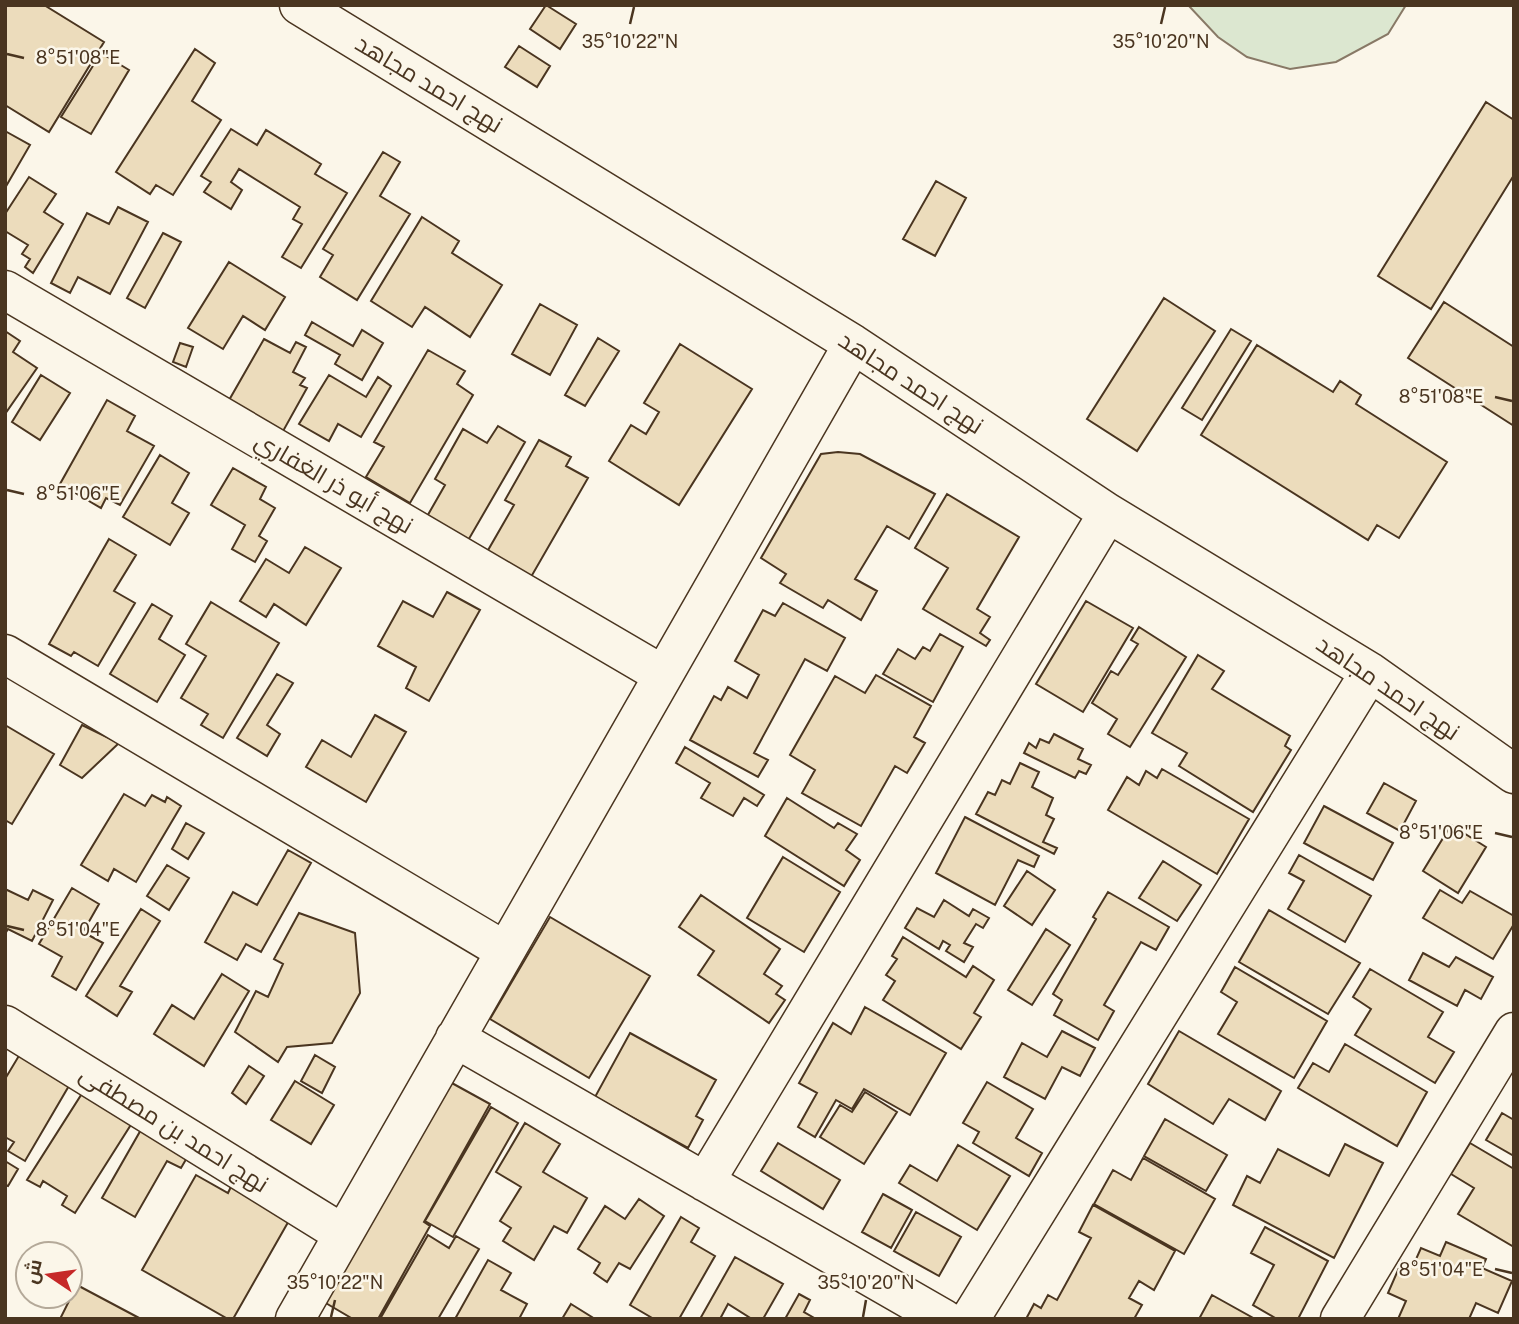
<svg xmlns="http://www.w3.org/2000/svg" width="1519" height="1324" viewBox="0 0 1519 1324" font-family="'Public Sans',Cairo,sans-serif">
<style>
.green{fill:#dce7d0;stroke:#887966;stroke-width:2}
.building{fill:#ecdcbc;stroke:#4a3520;stroke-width:2}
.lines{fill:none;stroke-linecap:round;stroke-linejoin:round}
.street-casing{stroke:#4a3520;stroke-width:41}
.street{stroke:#fbf6e9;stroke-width:38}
.ticks{fill:none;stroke:#4a3520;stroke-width:2.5}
.labels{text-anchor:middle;stroke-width:5;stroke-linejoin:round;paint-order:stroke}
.street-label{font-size:24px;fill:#4a3520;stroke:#fbf6e9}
.ticks-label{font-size:18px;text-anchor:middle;fill:#4a3520;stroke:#fbf6e9;stroke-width:5;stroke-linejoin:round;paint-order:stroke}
</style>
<rect width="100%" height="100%" fill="#fbf6e9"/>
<path class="green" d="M1188 5H1406L1388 34 1336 62 1290 69 1247 57 1218 37Z"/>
<path class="building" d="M5 5H44L104 42 49 132 5 105Z
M546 5 576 24 560 49 530 29Z
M519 46 550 66 537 87 505 67Z
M195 49 215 63 192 101 221 120 173 195 156 185 150 194 116 172Z
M101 53 129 70 91 134 61 117Z
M1486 102 1514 120V175L1431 309 1378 276Z
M231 129 257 145 266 130 321 164 315 174 347 193 301 268 282 257 302 224 293 219 300 207 239 169 231 182 242 190 231 209 204 192 211 182 201 176Z
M5 131 30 145 5 188Z
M383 152 400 162 380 196 410 214 357 300 320 277 333 255 323 249Z
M29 177 56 194 44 212 63 224 33 273 25 267 30 259 22 254 28 245 5 231V214Z
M936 181 966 198 935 256 903 239Z
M118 207 148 222 110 294 78 277 70 293 51 283 87 213 109 224Z
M422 217 459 241 452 253 502 285 470 337 425 307 412 327 371 301Z
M163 233 181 242 145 308 127 298Z
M229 262 285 297 265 330 243 316 223 349 188 328Z
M1164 298 1215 331 1137 451 1087 419Z
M1444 302 1514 347V426L1408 358Z
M540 304 577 325 550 375 512 354Z
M312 322 353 346 362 330 383 343 362 380 335 364 340 355 305 335Z
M1231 329 1251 341 1202 420 1182 408Z
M5 331 20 341 13 352 37 368 5 414Z
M598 338 619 351 585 406 565 395Z
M264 339 290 353 296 342 306 347 293 372 305 378 300 385 307 388 282 433 228 402Z
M180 343 193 347 186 367 173 362Z
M680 344 752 389 679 505 609 461 631 425 646 434 659 412 644 403Z
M1257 345 1333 392 1340 381 1361 395 1356 404 1447 462 1399 538 1377 525 1368 540 1201 435Z
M428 350 465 371 457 384 473 395 410 503 366 477 384 447 374 442Z
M41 375 70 393 40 440 12 422Z
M329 375 366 397 378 377 391 386 361 437 338 424 329 441 299 424Z
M107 400 135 416 127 431 154 446 120 505 106 498 101 508 60 484Z
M498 426 525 442 466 544 425 520 445 485 435 479 463 429 487 443Z
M539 440 571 457 566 466 588 478 531 577 487 552 514 505 505 500Z
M838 452 860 454 935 494 909 539 887 526 855 579 877 591 861 620 828 600 823 608 780 583 786 574 761 558 821 454Z
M160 455 189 473 172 503 189 513 170 545 123 517Z
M233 468 266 487 260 499 275 508 259 536 267 541 255 562 232 549 245 525 211 505Z
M947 494 1019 537 977 609 990 617 980 633 990 640 986 646 923 609 948 568 915 548Z
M109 539 136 555 114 591 135 603 98 666 74 652 71 656 49 644Z
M305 547 341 568 306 625 274 604 266 617 240 601 266 559 289 573Z
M447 592 480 610 429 701 406 688 416 667 378 646 403 601 433 617Z
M1086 601 1133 628 1083 712 1036 684Z
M211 602 279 643 223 738 201 725 208 714 181 698 206 656 186 644Z
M783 603 845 638 827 671 805 659 754 753 768 760 758 777 690 740 714 696 721 700 728 687 747 698 759 675 735 661 763 610 775 616Z
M152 604 172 616 159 639 185 655 157 702 110 674Z
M1139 627 1186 657 1130 747 1108 734 1117 719 1092 703 1111 671 1118 675 1138 644 1131 640Z
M940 634 963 647 933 702 883 674 898 649 915 659 923 647 930 651Z
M1198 655 1224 671 1212 689 1290 736 1285 746 1291 750 1253 812 1179 766 1187 753 1152 733Z
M277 674 293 683 267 725 280 734 267 756 237 738Z
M876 675 931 706 914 737 925 743 907 773 895 766 861 826 802 793 815 770 790 755 835 676 865 693Z
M375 715 406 732 366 802 306 767 322 740 351 757Z
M5 725 54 754 12 824 5 820Z
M82 725 119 743 82 778 60 765Z
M1054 734 1083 749 1078 759 1091 765 1086 774 1079 771 1075 778 1024 753 1029 743 1036 748 1040 739 1049 743Z
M685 747 764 795 757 806 744 798 733 816 701 798 710 783 676 763Z
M1020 763 1039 772 1032 787 1053 798 1046 815 1054 819 1043 842 1057 848 1054 854 976 814 988 792 995 795 1002 780 1010 784Z
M1162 769 1249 819 1217 874 1108 810 1127 777 1139 785 1146 771 1157 778Z
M1384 783 1416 801 1400 831 1367 813Z
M124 794 145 806 152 795 165 802 167 797 181 806 136 882 114 869 108 881 81 865Z
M787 798 834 828 838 823 857 834 846 850 860 860 844 886 765 836Z
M1324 806 1393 843 1373 880 1304 843Z
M965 817 1039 856 1034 867 1018 860 995 905 936 873Z
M186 823 204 833 188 859 172 849Z
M1451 825 1486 847 1458 893 1423 871Z
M288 850 311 863 261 952 246 944 237 960 205 942 233 892 257 905Z
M1299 855 1371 896 1345 942 1288 909 1304 881 1289 873Z
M783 857 840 892 804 952 747 918Z
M1163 861 1201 885 1177 921 1139 898Z
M167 865 189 878 169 910 147 896Z
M1027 871 1055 890 1032 925 1004 906Z
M72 888 99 904 83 932 103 943 76 990 52 976 62 957 39 944Z
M5 889 28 900 33 890 53 900 32 941 8 929 5 934Z
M1440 890 1462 903 1470 891 1514 916V924L1493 959 1423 918Z
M1108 892 1169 927 1156 950 1141 942 1104 1005 1114 1011 1098 1040 1054 1015 1062 1000 1053 994 1096 919 1093 917Z
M701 895 780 949 764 974 782 986 776 994 785 1000 769 1023 698 975 714 951 679 927Z
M944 900 969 916 973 909 989 918 983 928 976 924 964 943 973 947 964 962 946 951 950 945 943 941 939 949 905 928 917 908 934 917Z
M141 909 160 921 120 986 132 992 117 1016 86 996Z
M1269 910 1360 963 1328 1014 1239 962Z
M299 913 355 933 360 993 332 1043 287 1047 278 1062 235 1032 256 991 268 997 283 964 274 959Z
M550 917 650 976 589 1078 490 1019Z
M1046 929 1070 945 1032 1005 1008 990Z
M903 937 966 977 973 966 994 980 974 1013 981 1017 961 1049 883 1000 895 981 886 975 897 959 892 956Z
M1423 953 1449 967 1456 957 1493 977 1481 999 1465 990 1457 1006 1409 980Z
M1235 967 1327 1021 1294 1078 1218 1034 1237 1002 1221 992Z
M1370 969 1443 1012 1428 1037 1454 1052 1435 1083 1355 1035 1371 1009 1353 997Z
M222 974 249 991 204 1066 154 1034 172 1005 194 1019Z
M865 1007 946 1053 910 1115 864 1089 852 1109 836 1100 815 1137 798 1127 817 1093 799 1083 833 1023 851 1034Z
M1062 1031 1095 1048 1080 1076 1062 1067 1045 1099 1004 1077 1022 1043 1047 1057Z
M1179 1031 1281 1091 1265 1120 1229 1099 1213 1124 1148 1084Z
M630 1033 716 1080 696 1116 703 1120 688 1148 595 1097Z
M1345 1044 1427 1092 1397 1146 1298 1088 1313 1063 1329 1072Z
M20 1054 70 1084 25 1161 8 1151 14 1142 5 1137V1079Z
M315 1055 335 1067 322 1093 301 1081Z
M249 1066 264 1076 246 1104 232 1093Z
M295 1081 334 1105 311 1144 271 1120Z
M450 1082 490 1104 424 1222 430 1226 378 1319H353L324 1302Z
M987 1082 1033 1109 1016 1138 1042 1153 1029 1176 973 1143 979 1132 963 1123Z
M83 1092 132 1123 75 1213 62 1205 67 1196 43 1181 40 1187 27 1180Z
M865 1092 897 1112 864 1164 820 1137 840 1105 852 1112Z
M491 1107 518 1123 453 1237 425 1221Z
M1502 1113 1514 1120V1156L1486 1140Z
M1165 1119 1227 1155 1206 1191 1144 1156Z
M146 1121 192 1149 181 1168 167 1161 135 1217 102 1198Z
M525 1123 560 1144 543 1172 587 1198 567 1233 554 1226 534 1260 503 1241 511 1228 500 1221 521 1187 496 1172Z
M778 1143 840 1180 823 1209 761 1171Z
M1470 1143 1514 1169V1247L1458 1214 1474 1188 1451 1174Z
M1345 1144 1383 1163 1334 1258 1233 1205 1247 1176 1260 1183 1278 1149 1329 1176Z
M958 1145 1010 1176 977 1230 899 1183 910 1165 937 1181Z
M1143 1158 1215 1199 1184 1254 1094 1204 1113 1170 1131 1180Z
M5 1161 18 1169 8 1186 5 1185Z
M196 1175 228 1193 236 1176 295 1210 233 1319H228L142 1270Z
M883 1194 912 1210 891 1248 862 1232Z
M639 1199 664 1216 630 1269 619 1263 607 1282 594 1273 600 1263 578 1249 605 1206 625 1219Z
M1093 1205 1175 1251 1154 1290 1139 1281 1129 1298 1142 1305 1134 1319H1026L1034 1304 1041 1308 1048 1295 1057 1300 1091 1238 1079 1232Z
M916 1212 961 1237 939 1276 894 1251Z
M681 1217 699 1228 691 1242 715 1256 679 1319H654L630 1305Z
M1265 1227 1328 1261 1298 1319H1277L1253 1305 1274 1265 1251 1253Z
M428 1235 449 1248 456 1236 479 1249 438 1319H380Z
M1446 1242 1486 1259 1482 1268 1512 1281 1498 1313 1476 1303 1469 1319H1398L1406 1301 1388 1293 1402 1261 1413 1266 1421 1248 1440 1256Z
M735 1257 783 1284 763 1319H752L728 1304 720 1319H700Z
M488 1260 511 1273 501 1290 527 1304 519 1319H455Z
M77 1285 141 1319H60Z
M799 1294 810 1300 804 1312 816 1319H785Z
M1212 1295 1255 1319H1199Z
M571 1304 595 1319H562Z"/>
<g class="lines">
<g class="street-casing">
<path id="street" d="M299 5 853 344 1108 513 1370 672 1514 774
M5 290 663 675
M5 654 505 951
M5 1025 343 1234
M455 1038 944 1319
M705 1182 1108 513
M295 1319 853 344
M970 1319 1370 672
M1340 1319 1514 1032"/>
</g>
<use href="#street" class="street"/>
</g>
<path class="ticks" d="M630 24 634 7M1161 24 1165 7M7 54 24 58M1495 397 1512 401M7 490 24 494M1495 833 1512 837M7 926 24 930M1495 1269 1512 1273M331 1317 335 1300M863 1317 866 1300"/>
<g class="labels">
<g class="street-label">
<text transform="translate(429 84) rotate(31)" y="8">نهج احمد مجاهد</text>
<text transform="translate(911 383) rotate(33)" y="8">نهج احمد مجاهد</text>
<text transform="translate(334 483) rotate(30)" y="8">نهج أبو ذر الغفاري</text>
<text transform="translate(1388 688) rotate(34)" y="8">نهج احمد مجاهد</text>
<text transform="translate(174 1129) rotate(32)" y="8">نهج احمد بن مصطفى</text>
</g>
</g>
<g class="ticks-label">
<text x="630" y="48">35°10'22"N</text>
<text x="1161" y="48">35°10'20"N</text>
<text x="78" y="64">8°51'08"E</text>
<text x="1441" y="403">8°51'08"E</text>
<text x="78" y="500">8°51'06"E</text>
<text x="1441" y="839">8°51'06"E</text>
<text x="78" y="936">8°51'04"E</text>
<text x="1441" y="1276">8°51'04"E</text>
<text x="335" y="1289">35°10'22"N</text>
<text x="866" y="1289">35°10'20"N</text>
</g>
<rect width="1519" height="1324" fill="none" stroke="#4a3520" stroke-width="14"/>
<g transform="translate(49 1275) rotate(283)"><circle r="33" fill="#fbf6e9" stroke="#b4a999" stroke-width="2"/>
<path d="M0-5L12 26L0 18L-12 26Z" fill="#c62828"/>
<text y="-10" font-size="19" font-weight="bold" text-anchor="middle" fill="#4a3520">ش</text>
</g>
</svg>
